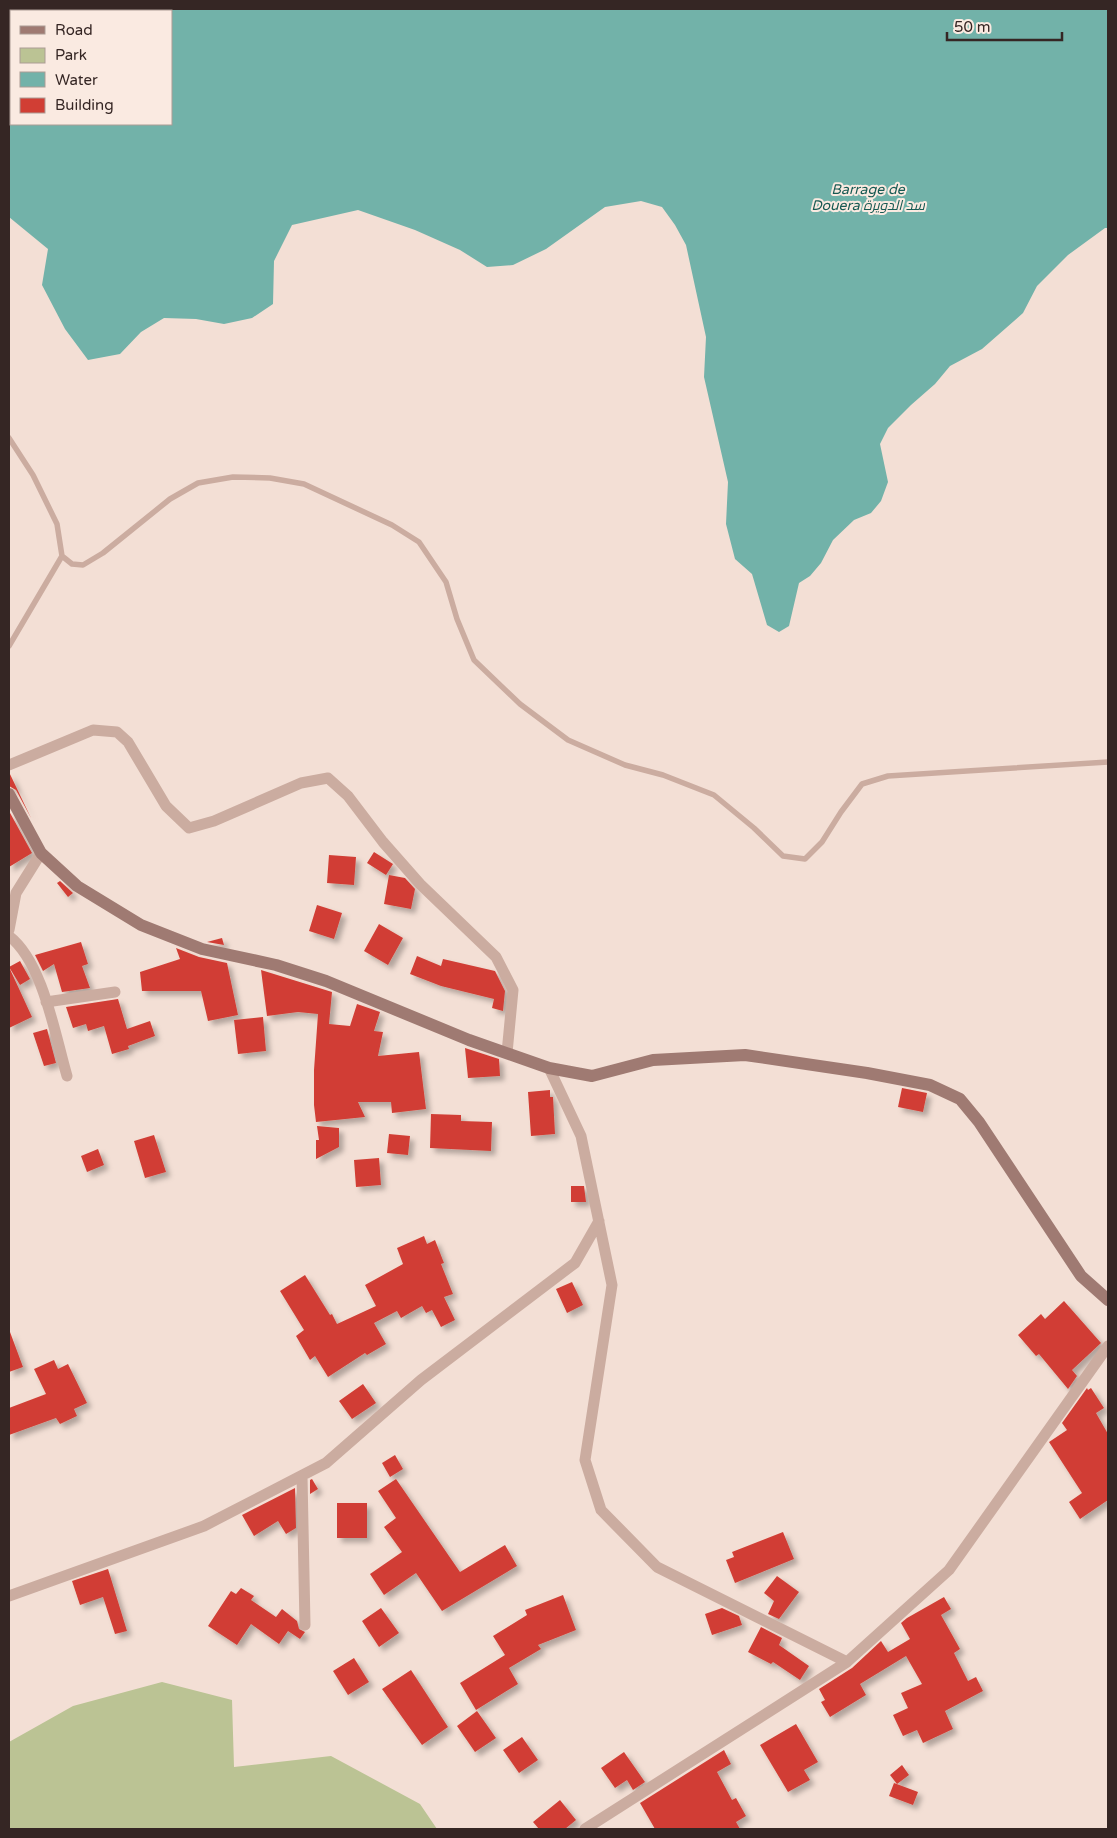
<svg xmlns="http://www.w3.org/2000/svg" width="1117" height="1838" viewBox="0 0 1117 1838" font-family="'Varela Round',Cairo,sans-serif">
<style>
.green{fill:#bbc394}
.water{fill:#72b2a9;fill-rule:evenodd}
.building{fill:#d13e34;filter:url(#shadow)}
.lines{fill:none;stroke-linecap:round;stroke-linejoin:round}
.lane{stroke:#cbaca0;stroke-width:5.5}
.street{stroke:#cbaca0;stroke-width:11}
.secondary{stroke:#9f7a72;stroke-width:12}
.labels{text-anchor:middle;stroke-width:4;stroke-linejoin:round;paint-order:stroke}
.water-label{font-size:14px;font-style:italic;fill:#165952;stroke:#faeae1}
</style>
<defs>
<filter id="shadow"><feDropShadow dx="4.5" dy="4.5" stdDeviation="2.5" flood-color="#0004"/></filter>
</defs>
<rect width="100%" height="100%" fill="#f3dfd5"/>
<path class="green" d="M162 1682 232 1700 234 1767 331 1756 420 1804 437 1829H9V1742L73 1706Z"/>
<path class="water" d="M9 9H1108V228H1105L1068 255 1037 286 1023 313 982 349 950 366 935 384 911 405 888 428 880 444 888 482 881 501 871 513 854 520 833 540 821 563 810 576 799 583 789 626 779 632 767 625 752 574 735 559 726 524 728 482 704 377 706 337 686 245 675 225 662 207 641 201 605 207 546 249 513 265 487 267 460 250 415 230 358 210 292 225 274 261 273 304 252 318 224 324 196 319 164 318 141 332 120 354 88 360 65 329 42 285 48 249 9 217ZM11 11H171V124H11Z"/>
<path class="building" d="M9 772 31 818 16 790 9 786Z
M9 811 32 853 9 867Z
M374 852 393 864 386 875 367 863Z
M329 855 356 857 354 885 327 883Z
M389 875 405 878 415 889 411 909 384 904Z
M60 881 73 893 68 897 57 883Z
M317 905 342 913 334 939 309 931Z
M379 924 403 938 388 965 364 951Z
M222 938 224 945 207 942Z
M81 942 88 964 82 966 90 988 62 992 54 964 43 971 35 955Z
M176 948 199 957 227 963 238 1015 208 1021 201 991H142L140 972 180 959Z
M417 956 441 966 443 959 495 971 505 991 503 1011 492 1008 494 999 441 986 410 974Z
M20 961 30 979 20 985 9 967Z
M9 967 32 1017 9 1028Z
M261 970 332 992 329 1024 350 1026 357 1004 380 1012 374 1031 383 1032 378 1056 419 1052 426 1109 392 1113 391 1102H358L365 1117 316 1122 314 1105V1070L318 1014 298 1012 267 1016Z
M118 999 127 1029 150 1021 155 1036 128 1046 129 1049 112 1054 104 1026 88 1031 86 1024 73 1028 66 1007Z
M263 1017 266 1051 238 1054 234 1020Z
M47 1029 56 1063 44 1066 33 1033Z
M465 1048 499 1059 500 1076 468 1078Z
M902 1088 927 1093 923 1112 898 1107Z
M550 1090V1097H553L555 1134 531 1136 528 1092Z
M431 1114 461 1115V1121L492 1122 491 1151 430 1148Z
M317 1126 339 1128V1147L316 1159V1140H319Z
M389 1134 410 1136 408 1155 387 1153Z
M154 1135 166 1172 145 1178 134 1141Z
M98 1149 104 1165 87 1172 81 1156Z
M379 1158 381 1185 356 1187 354 1160Z
M571 1186H584L586 1202H571Z
M424 1236 427 1244 435 1240 444 1263 441 1264 453 1294 444 1297 455 1320 441 1327 432 1310 426 1313 422 1306 401 1318 397 1311 374 1323 386 1344 367 1355 365 1353 328 1377 315 1356 310 1360 296 1336 304 1330 280 1291 305 1275 330 1315 332 1314 337 1324 376 1306 365 1285 403 1264 397 1248Z
M572 1282 583 1305 567 1313 556 1289Z
M1064 1301 1101 1343 1072 1370 1077 1376 1068 1389 1039 1354 1036 1356 1018 1335 1041 1314 1045 1319Z
M9 1332H10L23 1367 9 1372Z
M54 1360 58 1369 68 1364 87 1403 74 1409 77 1416 60 1424 56 1418 9 1435V1408L46 1394 34 1369Z
M363 1384 376 1403 352 1419 339 1401Z
M1087 1388 1088 1390 1091 1388 1104 1408 1096 1413 1108 1434V1500L1080 1519 1069 1502 1082 1493 1049 1442 1067 1430 1062 1423Z
M395 1455 403 1469 390 1477 382 1463Z
M312 1479 318 1489 310 1494V1480Z
M396 1479 460 1572 505 1545 517 1566 442 1611 416 1573 384 1595 370 1574 402 1552 384 1527 396 1518 378 1491Z
M295 1488 296 1528 286 1534 278 1521 254 1536 242 1515Z
M337 1503H367V1538H337Z
M783 1532 794 1559 735 1583 726 1560 734 1557 732 1552Z
M108 1569 127 1631 115 1634 103 1597 80 1605 72 1581Z
M777 1576 799 1592 779 1619 768 1614 774 1601 764 1593Z
M241 1588 254 1596 251 1600 276 1617 282 1609 297 1621 299 1629 305 1632 300 1639 288 1631 279 1644 251 1624 237 1645 208 1626 231 1591 236 1594Z
M563 1595 576 1630 538 1645 541 1649 509 1668 518 1684 476 1710 460 1683 505 1655 493 1636 527 1615 525 1610Z
M944 1597 951 1609 941 1615 960 1649 954 1653 968 1681 976 1677 983 1691 945 1711 953 1729 923 1743 917 1730 903 1736 893 1715 908 1708 901 1693 922 1684 906 1656 860 1684 866 1695 830 1717 821 1702 825 1700 819 1689 852 1668 881 1641 888 1652 910 1639 901 1623 907 1618Z
M381 1608 399 1633 379 1647 362 1621Z
M722 1608 739 1616 742 1625 712 1635 705 1614Z
M761 1627 782 1638 779 1645 809 1666 800 1680 773 1662 771 1664 748 1652Z
M354 1658 369 1682 348 1695 333 1671Z
M411 1670 448 1727 422 1745 382 1689Z
M477 1711 496 1738 475 1752 457 1726Z
M796 1724 818 1762 804 1770 810 1780 788 1792 760 1745Z
M522 1737 538 1760 519 1773 503 1750Z
M724 1750 731 1764 717 1772 732 1800 736 1798 746 1816 736 1822 740 1829H655L640 1803Z
M624 1752 645 1782 633 1790 627 1780 615 1788 601 1768Z
M902 1765 909 1775 897 1784 890 1775Z
M894 1783 918 1792 913 1805 889 1796Z
M560 1800 576 1820 565 1829H539L533 1822Z"/>
<g class="lines">
<path class="lane" d="M9 438 33 475 57 524 62 556 72 564 83 565 103 553 170 499 198 483 233 477 270 478 304 484 392 525 419 542 446 582 457 619 474 660 520 704 568 740 625 765 663 775 714 795 754 828 783 856 805 859 822 842 841 812 862 784 888 776 1108 762
M9 646 62 556"/>
<path class="street" d="M9 765 93 730 117 732 128 742 166 806 189 828 214 821 301 783 328 778 348 796 383 842 420 884 496 957 513 990 507 1053
M9 930 16 893 41 853
M9 936C43 962 55 1035 67 1076
M46 1002 115 992
M549 1068 581 1136 612 1285 585 1460 601 1510 657 1567 847 1662
M302 1476 305 1625
M9 1596 204 1526 326 1463 421 1380 575 1263 599 1221
M585 1829 847 1662 949 1570 1108 1346"/>
<path class="secondary" d="M9 794 41 853 77 886 141 925 202 949 276 965 326 981 469 1040 549 1068 592 1076 653 1060 745 1055 867 1073 930 1085 960 1099 979 1122 1081 1276 1108 1300"/>
</g>
<g class="labels">
<g class="water-label">
<text x="868" y="194">Barrage de<tspan x="868" dy="16">Douera سد الدويرة</tspan></text>
</g>
</g>
<rect width="1117" height="1838" fill="none" stroke="#352624" stroke-width="20"/>
<rect x="10" y="10" width="162" height="115" fill="#faeae1" stroke="#ab9c95"/>
<rect x="20" y="26" width="25" height="8" fill="#9f7a72" stroke="#ab9c95"/>
<text x="55" y="35" font-size="15" fill="#352624">Road</text>
<rect x="20" y="48" width="25" height="15" fill="#bbc394" stroke="#ab9c95"/>
<text x="55" y="60" font-size="15" fill="#352624">Park</text>
<rect x="20" y="72" width="25" height="15" fill="#72b2a9" stroke="#ab9c95"/>
<text x="55" y="85" font-size="15" fill="#352624">Water</text>
<rect x="20" y="98" width="25" height="15" fill="#d13e34" stroke="#ab9c95"/>
<text x="55" y="110" font-size="15" fill="#352624">Building</text>
<path d="M947 32v8h115v-8" fill="none" stroke="#352624" stroke-width="2.5"/>
<text x="954" y="32" font-size="15" fill="#352624" stroke="#faeae1" stroke-width="4" paint-order="stroke">50 m</text>
</svg>
